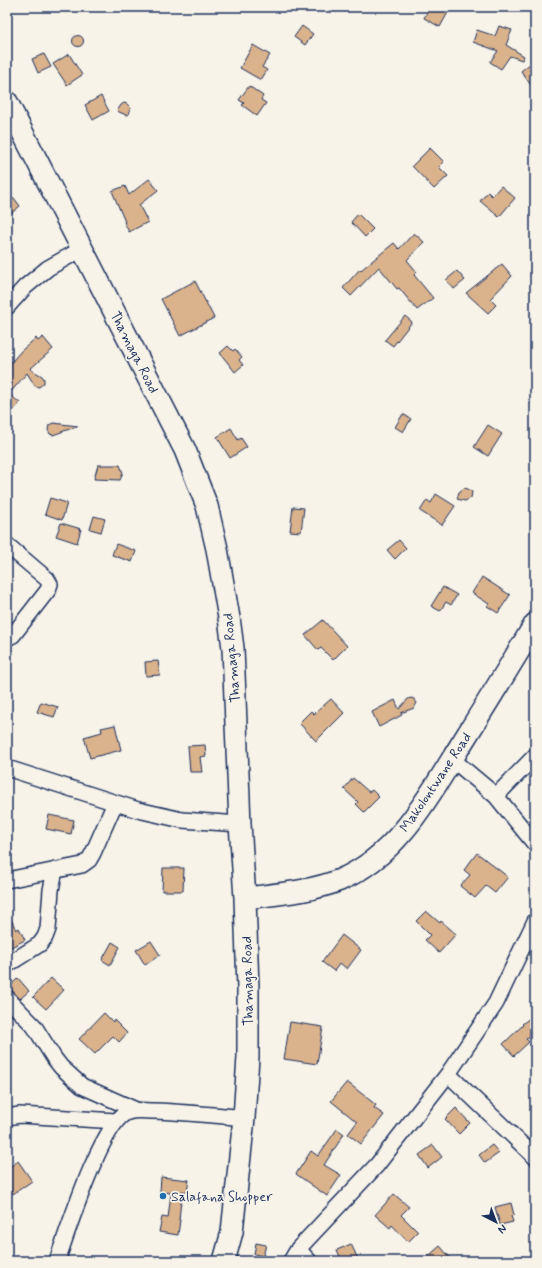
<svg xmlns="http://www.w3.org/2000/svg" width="542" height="1268" viewBox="0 0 542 1268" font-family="Mynerve,sans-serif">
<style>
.building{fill:#dab28b;stroke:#1b2f5e}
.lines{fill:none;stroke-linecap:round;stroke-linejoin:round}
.street-casing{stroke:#1b2f5e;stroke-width:18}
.secondary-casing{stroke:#1b2f5e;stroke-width:24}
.street{stroke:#f7f3e8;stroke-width:15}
.secondary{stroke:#f7f3e8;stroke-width:21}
.poi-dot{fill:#1f6fb2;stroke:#f7f3e8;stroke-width:1.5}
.labels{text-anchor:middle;stroke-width:3.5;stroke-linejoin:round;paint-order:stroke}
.street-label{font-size:14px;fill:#1b2f5e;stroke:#f7f3e8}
.poi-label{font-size:14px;fill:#1b2f5e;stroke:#f7f3e8;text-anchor:start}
</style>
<rect width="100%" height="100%" fill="#f7f3e8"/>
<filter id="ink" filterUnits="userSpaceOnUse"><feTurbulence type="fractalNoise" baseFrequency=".025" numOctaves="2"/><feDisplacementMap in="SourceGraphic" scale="8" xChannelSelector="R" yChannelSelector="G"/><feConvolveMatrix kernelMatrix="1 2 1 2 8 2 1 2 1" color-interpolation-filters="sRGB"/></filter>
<g filter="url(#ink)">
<path class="building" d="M430 7H451L440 27 424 18Z
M302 26 313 34 305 45 294 37Z
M499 26 512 30 506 45 524 56 522 60 510 56 501 69 490 62 498 51 473 42 477 30 495 36Z
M72.5 41a5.5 5.5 0 1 1 11 0a5.5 5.5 0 1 1-11 0Z
M253 45 270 55 262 67 267 70 261 80 240 68Z
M44 54 51 67 38 73 32 59Z
M69 54 82 75 67 85 53 64Z
M535 60V91L521 71Z
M249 86 263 96 261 100 266 103 257 116 242 105 244 103 239 100Z
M101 96 109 111 93 120 85 105Z
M124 103 127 104 131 108 129 114 126 115 117 111 121 105Z
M430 148 444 162 439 167 448 176 434 189 412 166Z
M149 179 158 190 139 205 148 222 129 232 124 222H125L112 191 125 186 129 195Z
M501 186 515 198 499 217 480 201 488 192 492 196Z
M14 198 20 206 7 217V204Z
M358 214 373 229 365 237 351 222Z
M414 233 424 242 407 260 417 272 414 275 433 298 417 310 399 288 397 289 379 267 351 296 343 288 360 269 361 270 394 243 399 249Z
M502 264 512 276 490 299 496 305 488 313 466 293Z
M457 271 465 280 454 289 446 280Z
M195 281 214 318 180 336 161 299Z
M405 316 412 322 393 346 385 340Z
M43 337 53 349 30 369 42 376 44 379V383L39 387 35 386 27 373 9 394 20 403 7 417V367L21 351 36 338 38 341Z
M228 346 233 351 235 349 242 357 239 360 243 365 235 372 220 353Z
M403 414 411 419 403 432 395 427Z
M53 423 78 426 53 435 50 434 48 430 49 425Z
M488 425 502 434 488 456 474 447Z
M231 428 238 440 241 438 247 447 230 458 217 437Z
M98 465H120L123 473 120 480 94 479Z
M464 488 468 489 472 492 471 498 465 501 457 499 459 492Z
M436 494 455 506 442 525 420 511 427 500 431 503Z
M50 498 67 503 62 520 45 514Z
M293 507 304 508 301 532 290 531Z
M94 516 105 519 101 532 90 529Z
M61 523 81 529 77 543 56 536Z
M399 540 406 548 395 559 387 550Z
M116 544 136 551 132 562 112 555Z
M482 577 510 595 498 613 487 606 489 604 472 593Z
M443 587 457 595 451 605 446 602 440 611 431 606Z
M323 620 347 646 333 660 321 648 318 650 305 635Z
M158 661 160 675 146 676 145 662Z
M411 698 414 699 417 703 414 708 401 713 402 715 379 727 372 712 395 700 399 709 408 699Z
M331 699 344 713 316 741 299 723 311 711 314 714Z
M41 702 58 707 54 717 37 712Z
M115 725 121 750 90 758 84 737 102 732 101 728Z
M205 745 206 756 200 757 202 772H190L188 746Z
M353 778 369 792 372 790 379 797 364 812 356 804 358 802 344 789Z
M49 815 74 820 71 834 46 829Z
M477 853 508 877 495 893 486 886 475 898 460 886 470 875 464 870Z
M163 868H184L183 891H162Z
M7 910 16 930 19 928 25 940 7 949Z
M426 911 440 923 441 921 456 934 439 953 425 940 430 935 416 921Z
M342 935 361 950 347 969 340 963 334 971 322 962Z
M151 941 160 955 145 965 136 950Z
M112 942 120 947 110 965 102 960Z
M18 978 29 991 20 999 9 987Z
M51 978 64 990 46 1009 33 997Z
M104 1013 113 1022 114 1020 127 1033 119 1042 113 1036 95 1054 79 1039Z
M530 1018 535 1024V1032L526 1039 529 1042 514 1056 503 1044 523 1025 522 1024Z
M290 1022 323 1027 317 1064 284 1059Z
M347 1082 376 1105 374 1108 384 1115 361 1144 348 1134 357 1122 331 1101Z
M456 1108 470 1123 459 1134 445 1119Z
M337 1129 344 1134 324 1165 341 1175 327 1196 296 1174 311 1151 318 1156Z
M433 1145 442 1157 428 1168 419 1155Z
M492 1145 499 1153 485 1163 479 1155Z
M18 1161 32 1181 13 1194 7 1185V1169Z
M161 1177 189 1180 187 1192 182 1191 179 1220H180L178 1235 159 1232 162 1217 168 1218 171 1193 160 1192Z
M394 1194 409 1207 401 1215 418 1232 408 1242 392 1225 390 1228 375 1215Z
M511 1203 514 1215 511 1216 513 1222 500 1225 495 1207Z
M256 1243 266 1245 263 1256 254 1254Z
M351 1244 359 1261H342L337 1250Z
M440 1246 453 1261H423Z"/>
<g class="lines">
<g class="street-casing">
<path id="street" d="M7 307 25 287 48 268 82 249
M7 545 47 579 50 584 48 590 13 635 7 638
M452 759 496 796 535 844
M7 768 138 810 182 820 240 824
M496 796 535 756
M7 880 82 865 89 860 93 853 115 803
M7 965 40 944 45 937 48 929 51 890 55 870
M7 998 34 1026 54 1058 61 1067 82 1086 136 1110
M448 1074 535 1157
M7 1117 20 1115 116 1121
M298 1249 309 1261
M57 1261C67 1233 102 1121 128 1112 136 1109 145 1111 153 1111 183 1112 214 1115 244 1118
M291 1261 298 1249 377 1165 448 1074 496 1003 535 921"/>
</g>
<g class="secondary-casing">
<path id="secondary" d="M7 102 185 450 207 506 217 549 229 618 233 648 240 824 245 898 248 989V1057L244 1118 232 1232 224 1261
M245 898C277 894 310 892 340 880 399 855 430 794 462 743 487 703 511 664 535 624"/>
</g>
<use href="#street" class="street"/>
<use href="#secondary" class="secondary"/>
</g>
</g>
<circle class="poi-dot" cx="163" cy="1196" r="4"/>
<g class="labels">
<g class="street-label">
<text transform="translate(135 352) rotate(63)" y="5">Thamaga Road</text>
<text transform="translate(231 658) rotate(-95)" y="5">Thamaga Road</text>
<text transform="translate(435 782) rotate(-56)" y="5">Makolontwane Road</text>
<text transform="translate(247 981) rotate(-91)" y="5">Thamaga Road</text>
</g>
<g class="poi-label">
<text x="171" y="1201">Salafana Shopper</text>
</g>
</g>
<rect width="542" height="1268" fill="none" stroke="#f7f3e8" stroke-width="24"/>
<rect x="12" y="12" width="518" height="1244" fill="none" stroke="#1b2f5e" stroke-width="1.5" filter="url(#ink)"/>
<g transform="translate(496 1222) rotate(138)" stroke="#f7f3e8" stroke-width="3" paint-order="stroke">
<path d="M0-3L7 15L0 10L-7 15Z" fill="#1b2f5e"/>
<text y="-6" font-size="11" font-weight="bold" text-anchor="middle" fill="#1b2f5e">N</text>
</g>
</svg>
